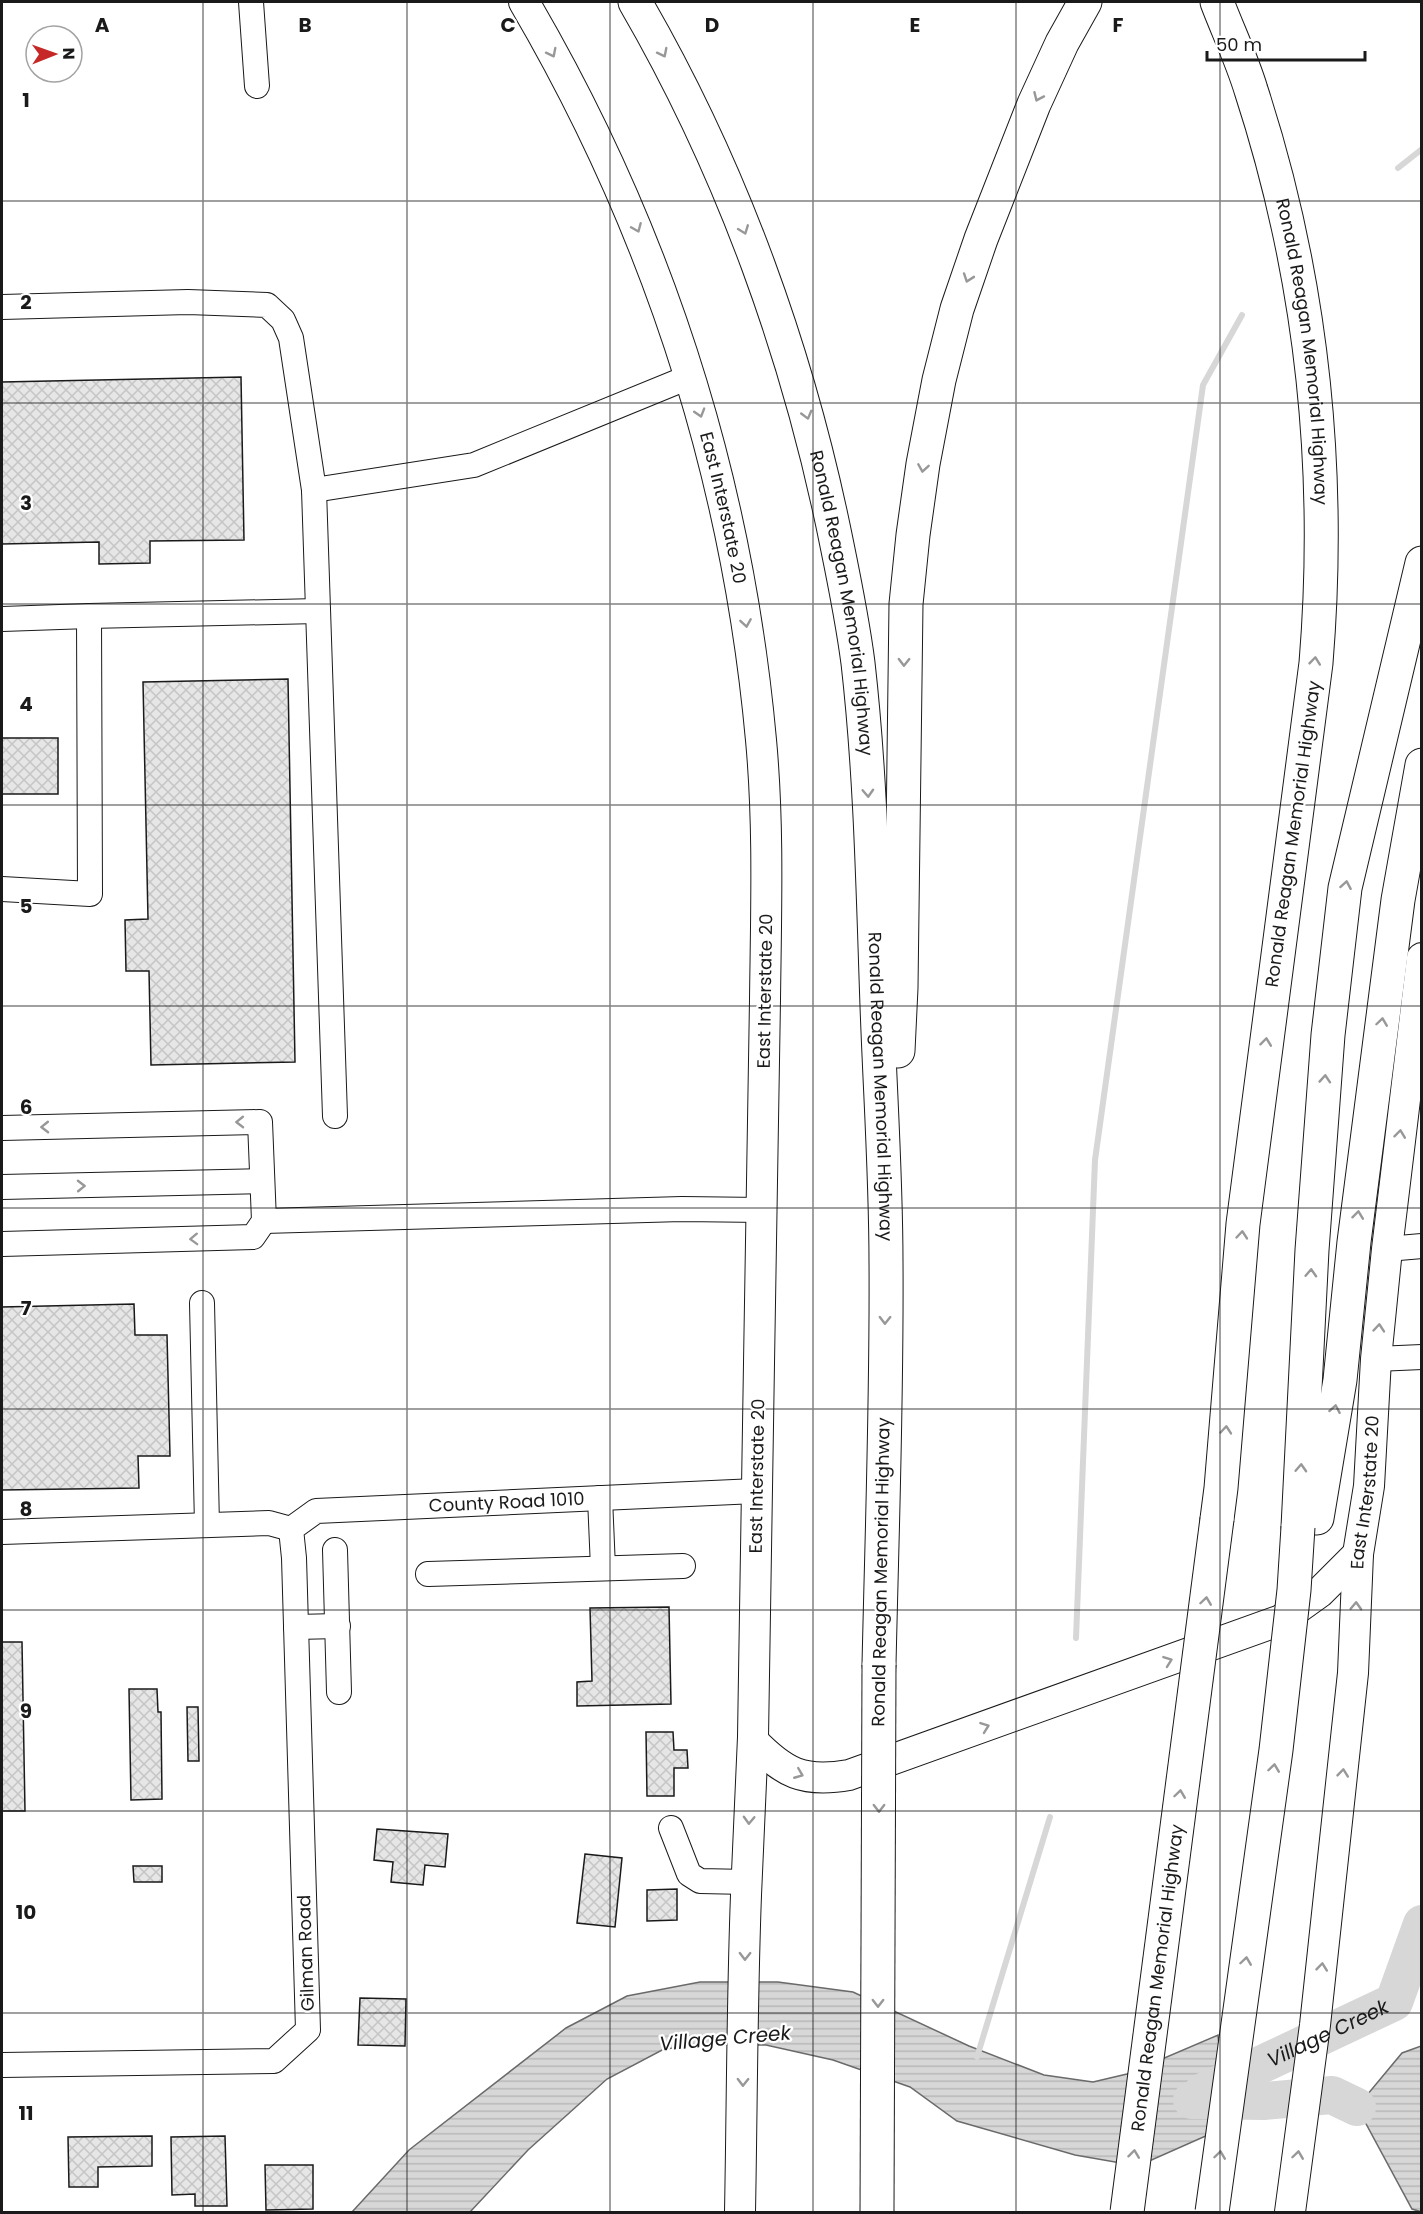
<svg xmlns="http://www.w3.org/2000/svg" width="1423" height="2214" viewBox="0 0 1423 2214" font-family="Poppins,sans-serif">
<style>
.water{fill:url(#water-rules);stroke:#6a6a6a;stroke-width:1.5}
.lines{fill:none;stroke-linecap:round;stroke-linejoin:round}
.stream{stroke:#d7d7d7;stroke-width:6}
.river{stroke:#d7d7d7;stroke-width:38}
.building{fill:url(#building-cross-hatch);stroke:#1a1a1a;stroke-width:1.5}
.minor-casing{stroke:#1a1a1a;stroke-width:26}
.major-casing{stroke:#1a1a1a;stroke-width:32}
.highway-casing{stroke:#1a1a1a;stroke-width:35}
.minor{stroke:#fff;stroke-width:24}
.major{stroke:#fff;stroke-width:30}
.highway{stroke:#fff;stroke-width:33}
.highway-bridge-casing{stroke:#1a1a1a;stroke-width:35;stroke-linecap:butt}
.highway-bridge{stroke:#fff;stroke-width:33}
.oneway{stroke:#989898}
.grid{fill:none;stroke:#1a1a1a;stroke-width:1.5;stroke-opacity:0.55}
.labels{text-anchor:middle;stroke-width:4.5;stroke-linejoin:round;paint-order:stroke}
.street-label{font-size:18px;fill:#1a1a1a;stroke:#fff}
.water-label{font-size:20px;font-style:italic;fill:#1a1a1a;stroke:#fff}
.grid-label{font-size:20px;text-anchor:middle;font-weight:bold;fill:#1a1a1a;stroke:#fff;stroke-width:4.5;stroke-linejoin:round;paint-order:stroke}
</style>
<defs>
<pattern id="water-rules" width="6" height="5" patternUnits="userSpaceOnUse" patternTransform="scale(1.5)"><rect width="6" height="5" fill="#d7d7d7"/><path d="M0 2.5h6" fill="none" stroke="#b8b8b8"/></pattern>
<pattern id="building-cross-hatch" width="8" height="8" patternUnits="userSpaceOnUse" patternTransform="scale(1.5)"><rect width="8" height="8" fill="#e6e6e6"/><path d="M0 0l8 8M0 8l8-8" fill="none" stroke="#c5c5c5"/></pattern>
</defs>
<rect width="100%" height="100%" fill="#fff"/>
<path class="water" d="M700 1982H778L853 1992 969 2046 1044 2075 1093 2082 1127 2074 1218 2035 1226 2127 1138 2166 1075 2155 957 2121 910 2087 833 2060 766 2045H704L664 2049 607 2079 528 2150 470 2212H352L409 2150 566 2028 627 1996Z
M1421 2046 1422 2212 1412 2209 1357 2107 1402 2053Z"/>
<g class="lines">
<path class="stream" d="M1398 168 1422 149
M1076 1638 1095 1160 1203 385 1242 315
M977 2057 1050 1817"/>
<g class="river">
<path id="s1" d="M1203 2092 1394 2002 1422 1924"/>
<path d="M1192 2100 1264 2101 1332 2095 1357 2107"/>
</g>
</g>
<path class="building" d="M241 377 244 540 150 541V563L99 564V542L2 544V382Z
M288 679 295 1062 151 1065 149 971H126L125 920 148 919 143 682Z
M2 738H58V794H2Z
M134 1304 135 1335H167L170 1456H138L139 1488 2 1490V1307Z
M669 1607 671 1704 577 1706V1682L592 1681 590 1608Z
M2 1642H22L25 1811H2Z
M129 1689H157L158 1712H161L162 1799 131 1800Z
M187 1707H198L199 1761H188Z
M646 1732H673L674 1750H687L688 1768H674V1796H647Z
M377 1829 448 1834 445 1867 425 1865 423 1885 391 1882 393 1862 374 1860Z
M585 1854 622 1858 615 1927 577 1923Z
M133 1866H162V1882H134Z
M677 1889V1920L647 1921V1890Z
M360 1998 406 1999 405 2046 358 2045Z
M152 2136V2166L98 2167V2187H69L68 2137Z
M225 2136 227 2206H195V2194L172 2195 171 2137Z
M265 2165H313V2209L266 2210Z"/>
<g class="lines">
<g class="minor-casing">
<g id="minor">
<path d="M251 2 257 86"/>
<path d="M2 307 188 302 267 305 283 320 291 338 314 490"/>
<path d="M2 619 89 616"/>
<path d="M2 889 90 894 89 616 318 611"/>
<path d="M335 1116 314 490 474 465 689 377"/>
<path d="M2 1128 260 1122 264 1221 253 1237 2 1244"/>
<path d="M2 1187 262 1181"/>
<path d="M264 1221 682 1209 762 1210"/>
<path d="M1387 1249 1422 1246"/>
<path d="M202 1303 207 1525"/>
<path d="M1376 1359 1422 1357"/>
<path d="M600 1498 603 1568"/>
<path d="M2 1532 269 1523 291 1529"/>
<path d="M335 1550 339 1692"/>
<path d="M428 1574 683 1566"/>
<path d="M296 1627 338 1626"/>
<path d="M671 1828 689 1874 700 1881 747 1882"/>
<path id="s2" d="M2 2065 274 2061 308 2030 294 1558 291 1529 316 1511 756 1491"/>
</g>
</g>
<g class="major-casing">
<g id="major">
<path id="s3" d="M524 2C657 229 737 477 761 740 769 826 766 914 765 1000 763 1121 761 1242 759 1363 756 1487 755 1612 753 1737 751 1790 748 1842 746 1895 742 2001 742 2107 740 2212"/>
<path d="M753 1741C784 1773 803 1783 849 1775L1281 1620 1320 1592 1358 1554"/>
<path id="s4" d="M1290 2212 1315 2025 1353 1673 1358 1554 1369 1486 1376 1359 1387 1249 1422 958"/>
</g>
</g>
<g class="highway-casing">
<g id="highway">
<path id="s5" d="M635 2C732 169 799 355 837 545 845 584 853 624 858 663 871 777 873 892 877 1006 880 1091 886 1177 886 1262 887 1397 882 1531 879 1665"/>
<path id="s6" d="M1217 2C1228 31 1242 60 1251 90 1312 277 1332 468 1316 663L1243 1224 1221 1488 1217 1519"/>
<path d="M898 1051 901 988 906 604 913 535 923 464 939 380 957 309 981 239 1034 104 1062 43 1085 2"/>
<path d="M1317 1518 1340 1380 1354 1242 1398 900 1422 765"/>
<path d="M1298 1527 1312 1250 1328 1035 1345 888 1422 563"/>
</g>
</g>
<use href="#minor" class="minor"/>
<use href="#major" class="major"/>
<use href="#highway" class="highway"/>
<g class="highway-bridge-casing">
<g id="highway-bridge">
<path d="M877 2212 879 1665"/>
<path id="s7" d="M1127 2212 1217 1519"/>
<path d="M1212 2212 1276 1750 1294 1590 1298 1527"/>
</g>
</g>
<use href="#highway-bridge" class="highway-bridge"/>
</g>
<defs><path id="oneway-chevron" d="M-2-3.5L2.5 0L-2 3.5" fill="none" stroke-width="1.6" stroke-linecap="round" stroke-linejoin="round" transform="scale(1.5)"/></defs>
<g class="oneway">
<use href="#oneway-chevron" transform="translate(552 53) rotate(63)"/>
<use href="#oneway-chevron" transform="translate(663 53) rotate(63)"/>
<use href="#oneway-chevron" transform="translate(1038 97) rotate(114)"/>
<use href="#oneway-chevron" transform="translate(637 228) rotate(67)"/>
<use href="#oneway-chevron" transform="translate(744 230) rotate(69)"/>
<use href="#oneway-chevron" transform="translate(968 278) rotate(109)"/>
<use href="#oneway-chevron" transform="translate(700 413) rotate(73)"/>
<use href="#oneway-chevron" transform="translate(807 415) rotate(75)"/>
<use href="#oneway-chevron" transform="translate(923 468) rotate(99)"/>
<use href="#oneway-chevron" transform="translate(746 623) rotate(81)"/>
<use href="#oneway-chevron" transform="translate(1315 661) rotate(-84)"/>
<use href="#oneway-chevron" transform="translate(904 662) rotate(91)"/>
<use href="#oneway-chevron" transform="translate(868 793) rotate(87)"/>
<use href="#oneway-chevron" transform="translate(1346 885) rotate(-80)"/>
<use href="#oneway-chevron" transform="translate(1382 1022) rotate(-82)"/>
<use href="#oneway-chevron" transform="translate(1266 1042) rotate(-83)"/>
<use href="#oneway-chevron" transform="translate(1325 1079) rotate(-86)"/>
<use href="#oneway-chevron" transform="translate(240 1122) rotate(179)"/>
<use href="#oneway-chevron" transform="translate(45 1127) rotate(179)"/>
<use href="#oneway-chevron" transform="translate(1400 1134) rotate(-83)"/>
<use href="#oneway-chevron" transform="translate(81 1186) rotate(-1)"/>
<use href="#oneway-chevron" transform="translate(1358 1215) rotate(-83)"/>
<use href="#oneway-chevron" transform="translate(1242 1235) rotate(-85)"/>
<use href="#oneway-chevron" transform="translate(194 1239) rotate(178)"/>
<use href="#oneway-chevron" transform="translate(1311 1273) rotate(-87)"/>
<use href="#oneway-chevron" transform="translate(885 1320) rotate(91)"/>
<use href="#oneway-chevron" transform="translate(1379 1328) rotate(-85)"/>
<use href="#oneway-chevron" transform="translate(1335 1409) rotate(-80)"/>
<use href="#oneway-chevron" transform="translate(1226 1430) rotate(-85)"/>
<use href="#oneway-chevron" transform="translate(1301 1468) rotate(-87)"/>
<use href="#oneway-chevron" transform="translate(1206 1601) rotate(-82)"/>
<use href="#oneway-chevron" transform="translate(1356 1606) rotate(-88)"/>
<use href="#oneway-chevron" transform="translate(1168 1661) rotate(-20)"/>
<use href="#oneway-chevron" transform="translate(985 1727) rotate(-20)"/>
<use href="#oneway-chevron" transform="translate(1274 1768) rotate(-82)"/>
<use href="#oneway-chevron" transform="translate(1343 1773) rotate(-84)"/>
<use href="#oneway-chevron" transform="translate(799 1774) rotate(22)"/>
<use href="#oneway-chevron" transform="translate(1180 1794) rotate(-82)"/>
<use href="#oneway-chevron" transform="translate(879 1808) rotate(90)"/>
<use href="#oneway-chevron" transform="translate(749 1820) rotate(92)"/>
<use href="#oneway-chevron" transform="translate(745 1956) rotate(91)"/>
<use href="#oneway-chevron" transform="translate(1246 1961) rotate(-82)"/>
<use href="#oneway-chevron" transform="translate(1322 1967) rotate(-84)"/>
<use href="#oneway-chevron" transform="translate(878 2003) rotate(90)"/>
<use href="#oneway-chevron" transform="translate(743 2082) rotate(91)"/>
<use href="#oneway-chevron" transform="translate(1134 2154) rotate(-83)"/>
<use href="#oneway-chevron" transform="translate(1220 2155) rotate(-82)"/>
<use href="#oneway-chevron" transform="translate(1298 2155) rotate(-82)"/>
</g>
<path class="grid" d="M203 2V2212M407 2V2212M610 2V2212M813 2V2212M1016 2V2212M1220 2V2212M2 201H1422M2 403H1422M2 604H1422M2 805H1422M2 1006H1422M2 1208H1422M2 1409H1422M2 1610H1422M2 1811H1422M2 2013H1422"/>
<g class="labels">
<g class="street-label">
<text dy="6" stroke="none"><textPath href="#s6" startOffset="362">Ronald Reagan Memorial Highway</textPath></text>
<text dy="6" stroke="none"><textPath href="#s3" startOffset="546">East Interstate 20</textPath></text>
<text dy="6" stroke="none"><textPath href="#s5" startOffset="640">Ronald Reagan Memorial Highway</textPath></text>
<text transform="translate(1293 834) rotate(-82)" y="6">Ronald Reagan Memorial Highway</text>
<text transform="translate(765 991) rotate(-89)" y="6">East Interstate 20</text>
<text dy="6" stroke="none"><textPath href="#s5" startOffset="1126">Ronald Reagan Memorial Highway</textPath></text>
<text transform="translate(757 1476) rotate(-89)" y="6">East Interstate 20</text>
<text dy="6" stroke="none"><textPath href="#s4" startOffset="724">East Interstate 20</textPath></text>
<text dy="6" stroke="none"><textPath href="#s2" startOffset="1041">County Road 1010</textPath></text>
<text transform="translate(881 1572) rotate(-89)" y="6">Ronald Reagan Memorial Highway</text>
<text transform="translate(306 1953) rotate(-92)" y="6">Gilman Road</text>
<text dy="6" stroke="none"><textPath href="#s7" startOffset="236">Ronald Reagan Memorial Highway</textPath></text>
</g>
<g class="water-label">
<text dy="7" stroke="none"><textPath href="#s1" startOffset="138">Village Creek</textPath></text>
<text transform="translate(725 2038) rotate(-5)" y="7">Village Creek</text>
</g>
</g>
<g class="grid-label">
<text x="102" y="32">A</text>
<text x="305" y="32">B</text>
<text x="508" y="32">C</text>
<text x="712" y="32">D</text>
<text x="915" y="32">E</text>
<text x="1118" y="32">F</text>
<text x="26" y="107">1</text>
<text x="26" y="309">2</text>
<text x="26" y="510">3</text>
<text x="26" y="711">4</text>
<text x="26" y="913">5</text>
<text x="26" y="1114">6</text>
<text x="26" y="1315">7</text>
<text x="26" y="1516">8</text>
<text x="26" y="1718">9</text>
<text x="26" y="1919">10</text>
<text x="26" y="2120">11</text>
</g>
<rect width="1423" height="2214" fill="none" stroke="#1a1a1a" stroke-width="6"/>
<g transform="translate(54 54) rotate(89)"><circle r="28" fill="#ffffff" stroke="#a3a3a3" stroke-width="1.5"/>
<path d="M0-4.5L10 22L0 15L-10 22Z" fill="#c62828"/>
<text y="-9" font-size="16" font-weight="bold" text-anchor="middle" fill="#1a1a1a">N</text>
</g>
<path d="M1207 51v9h158v-9" fill="none" stroke="#1a1a1a" stroke-width="3"/>
<text x="1216" y="51" font-size="18" fill="#1a1a1a" stroke="#ffffff" stroke-width="4.5" paint-order="stroke">50 m</text>
</svg>
